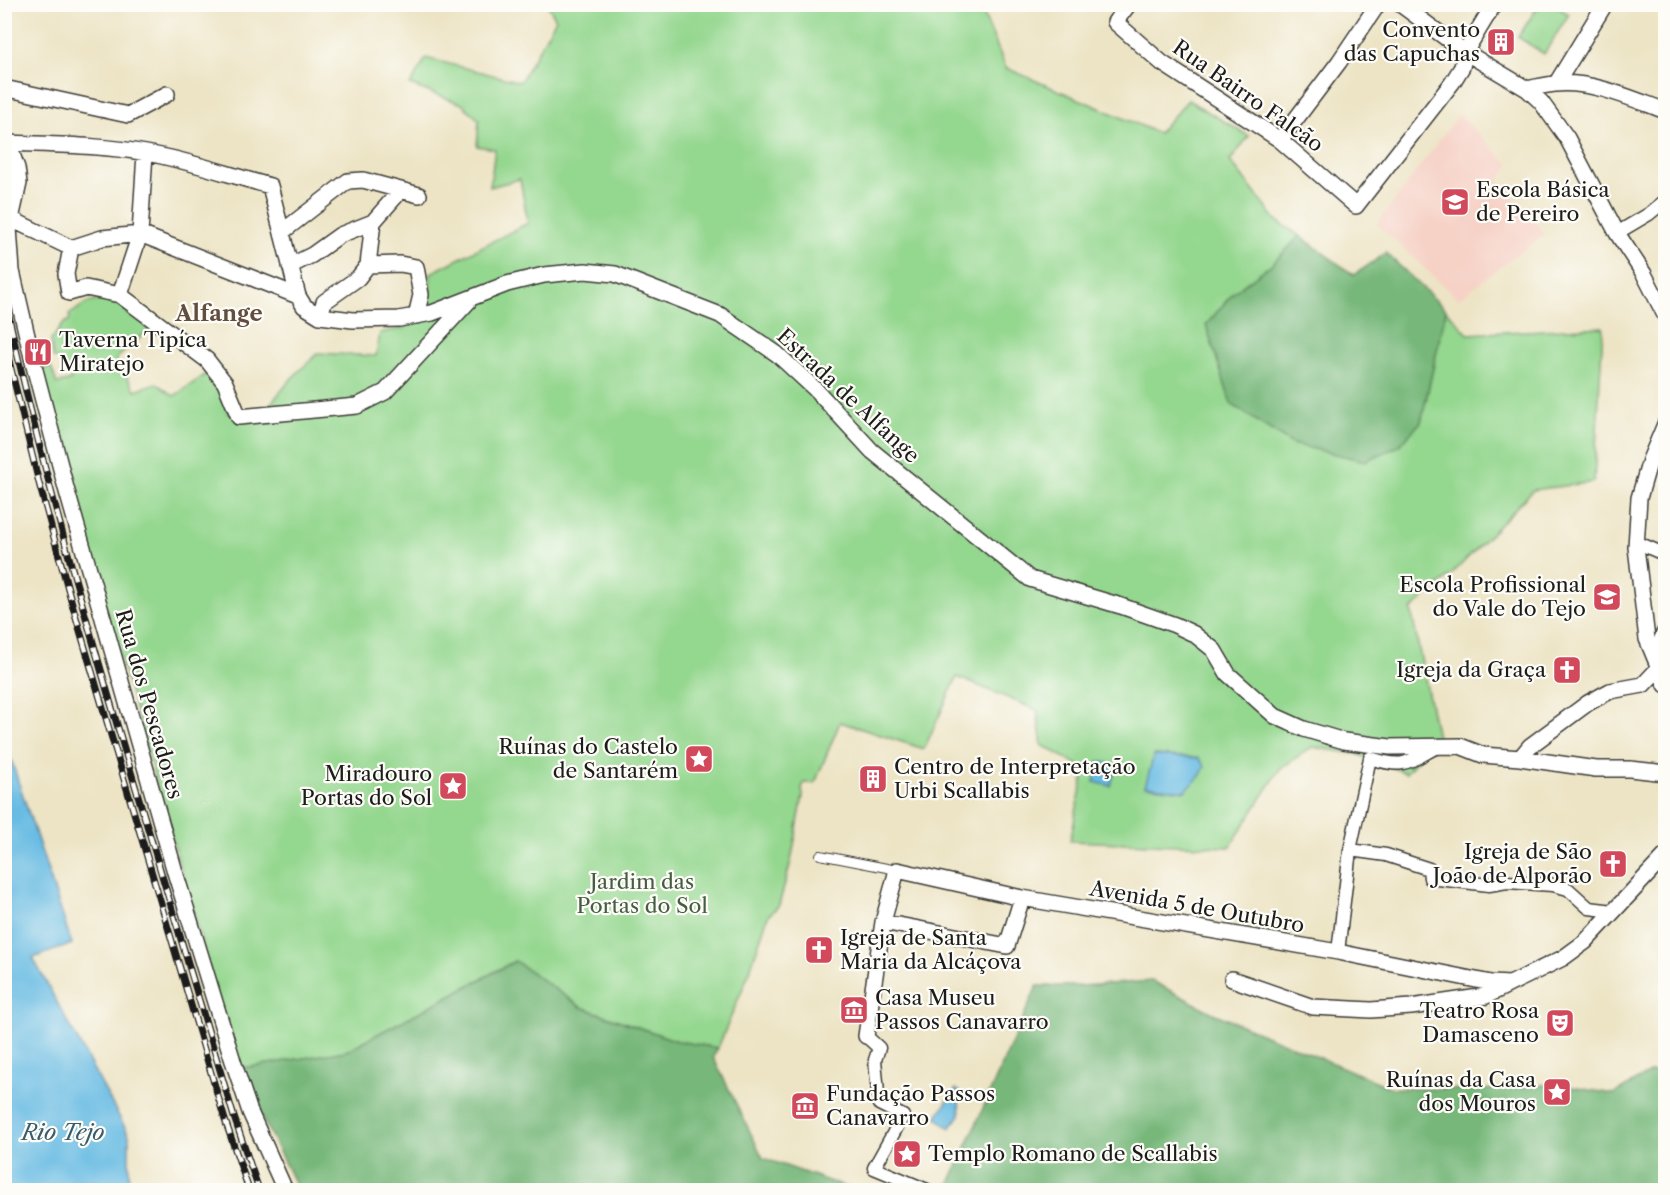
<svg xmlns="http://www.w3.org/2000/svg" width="1670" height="1195" viewBox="0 0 1670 1195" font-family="'Libre Caslon Text',serif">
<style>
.built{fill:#f6d1c6}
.green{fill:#94d78f;stroke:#587a56;stroke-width:1.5}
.forest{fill:#77b87a;stroke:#4a6a4b;stroke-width:1.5}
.water{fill:#68bbe3;stroke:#426c80;stroke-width:1.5}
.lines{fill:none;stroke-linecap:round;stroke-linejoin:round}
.service-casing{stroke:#3b3a35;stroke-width:10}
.pedestrian-casing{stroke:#3b3a35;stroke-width:15}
.minor-casing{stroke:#3b3a35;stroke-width:18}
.service{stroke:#fff;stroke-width:8}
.pedestrian{stroke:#fff;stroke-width:12}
.minor{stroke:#fff;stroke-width:15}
.rail-casing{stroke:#1c1c1c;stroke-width:7}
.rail{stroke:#fdfcf7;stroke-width:4.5;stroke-dasharray:14;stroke-linecap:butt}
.labels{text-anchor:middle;stroke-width:4.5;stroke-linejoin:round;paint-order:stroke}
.poi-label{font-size:21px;fill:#1c1c1c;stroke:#fdfcf7;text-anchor:end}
.street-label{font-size:21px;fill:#1c1c1c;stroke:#fdfcf7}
.park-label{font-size:21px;fill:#465d44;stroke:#fdfcf7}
.neighbourhood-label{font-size:22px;font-weight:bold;fill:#624e41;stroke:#fdfcf7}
.water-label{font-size:22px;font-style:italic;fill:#3a5c6c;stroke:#fdfcf7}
</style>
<rect width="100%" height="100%" fill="#fdfcf7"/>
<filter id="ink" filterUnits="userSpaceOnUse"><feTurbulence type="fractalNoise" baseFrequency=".0167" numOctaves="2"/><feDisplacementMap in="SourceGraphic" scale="12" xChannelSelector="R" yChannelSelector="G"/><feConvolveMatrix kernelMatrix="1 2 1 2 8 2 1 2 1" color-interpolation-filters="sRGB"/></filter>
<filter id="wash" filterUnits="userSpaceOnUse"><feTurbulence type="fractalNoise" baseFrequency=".008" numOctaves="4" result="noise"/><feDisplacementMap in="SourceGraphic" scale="24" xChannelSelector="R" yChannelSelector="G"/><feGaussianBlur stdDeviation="1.35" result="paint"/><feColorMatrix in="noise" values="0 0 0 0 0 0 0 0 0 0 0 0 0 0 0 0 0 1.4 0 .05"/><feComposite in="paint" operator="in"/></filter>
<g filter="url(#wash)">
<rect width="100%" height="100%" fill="#ede4c5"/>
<path class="built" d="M1459 114 1510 165 1498 181 1545 234 1458 299 1377 224Z"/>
<path class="green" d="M547 4 980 5 1006 68 1158 133 1188 100 1249 136 1230 161 1276 220 1300 236 1273 263 1233 293 1421 422 1446 310 1468 334 1603 327 1594 482 1533 490 1453 573 1411 610 1437 737 1406 773 1357 754 1312 747 1280 769 1230 847 1070 841 1085 769 1042 745 1037 710 957 677 924 749 840 722 815 783H804L802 788 803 796 791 861 779 905 768 916 749 973 718 1048 677 1041 581 1007 515 961 346 1051 238 1069 38 370 51 367 57 384 71 380 69 371 58 358H53L51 340 64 323 70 320 69 315 86 303 109 298 152 327 116 359 135 390 156 383 174 396 208 373 220 383 229 414 260 416 292 378 318 353 376 356 380 333 407 327 429 298 431 273 528 223 520 179 490 187 495 149 477 146 479 120 462 104 410 85 426 58 520 82 556 19Z
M1539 5H1553L1569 14 1544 54 1518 37Z"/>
<path class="forest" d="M1300 236 1354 275 1386 253 1446 310 1421 422 1399 446 1365 461 1292 444 1231 404 1206 325 1233 293 1273 263Z
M515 961 581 1007 677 1041 718 1048 713 1057 763 1158 854 1190H298L238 1069 346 1051Z
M1152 981 1213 1013 1392 1088 1481 1090 1554 1084 1614 1094 1651 1072 1665 1071V1190H947L1037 986H1080Z"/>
<path class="water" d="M5 741 72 944 33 958 129 1135V1190H5Z
M1154 755 1199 758 1205 767 1200 776 1185 791 1145 786Z
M1099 761 1116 765 1111 786 1094 782Z
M956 1089 962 1094 959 1100 960 1115 950 1128 936 1117Z"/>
</g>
<g filter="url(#ink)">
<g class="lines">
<g class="service-casing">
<path id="service" d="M820 855 897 870"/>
</g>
<g class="pedestrian-casing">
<path id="pedestrian" d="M1617 233 1649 214 1666 200
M1636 542 1666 555
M1658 660C1657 648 1659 638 1666 627
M1350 850 1386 855 1429 869 1430 878 1489 885 1507 882 1553 885 1568 889 1589 908 1614 911
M1338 952 1350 850 1370 758C1405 769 1406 763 1437 747
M866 1036 879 1048 875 1060 879 1104 903 1116 874 1168 927 1190"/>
</g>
<g class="minor-casing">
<path id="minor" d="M1129 4 1115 22 1162 63 1280 140 1356 206 1452 83 1462 67 1465 52 1494 4
M1400 4 1465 52 1527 89 1541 102 1567 138 1617 233 1644 274 1666 317
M1556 84 1605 4
M4 88 128 115 167 94
M1527 89C1536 87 1546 85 1555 84 1592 80 1632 99 1666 111
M1280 140 1339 62 1378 4
M11 219 71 248 102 238 140 234 298 296
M282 232 348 181 363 180 419 195
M71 248 66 274 69 293 86 288 120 295 207 360 225 383 239 417 357 406 385 392 469 301
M368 265 400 264 416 267 421 295 416 316
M290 266 312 255 340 235 373 222 401 190
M120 295 140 234 145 153
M320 316 324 302 358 278 368 265 373 222
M1666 422 1650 460 1639 498 1636 547 1647 639 1666 685
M1520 758 1530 746 1588 703 1610 691 1643 685 1659 668
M883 922 1007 946 1022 898
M1232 979 1313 1007 1371 1010 1411 1007 1486 996 1510 984
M866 1036 883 922 897 870 1022 898 1338 952 1491 983 1510 984 1563 958 1585 942 1666 855
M285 1190 250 1112 233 1061 175 872 66 488 34 366 12 271 9 228 19 183 17 168 8 143C54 145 101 145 146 153 188 160 229 175 270 186L298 296 304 306 320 316 353 320 399 319 432 313 507 284 544 275 585 271 615 274 720 315 777 354 815 389 872 451 1030 579 1121 606 1175 625 1194 634 1214 650 1228 674 1275 716 1304 729 1344 741 1390 747 1460 746 1483 755 1520 758 1596 769H1630L1666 773"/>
</g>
<use href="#service" class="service"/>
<use href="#pedestrian" class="pedestrian"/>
<use href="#minor" class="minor"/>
<g class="rail-casing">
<path id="rail" d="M4 294C37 450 81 603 126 755 162 876 198 997 234 1117L259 1190
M4 340 39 483 73 607 225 1120 249 1190"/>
</g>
<use href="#rail" class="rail"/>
</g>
</g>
<defs>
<g id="building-square" transform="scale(1.5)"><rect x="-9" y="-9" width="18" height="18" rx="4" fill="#d1495b" stroke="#fdfcf7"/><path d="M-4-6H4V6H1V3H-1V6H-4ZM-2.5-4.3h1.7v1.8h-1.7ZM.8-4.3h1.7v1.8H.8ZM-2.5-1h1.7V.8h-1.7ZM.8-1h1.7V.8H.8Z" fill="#fff"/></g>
<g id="school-square" transform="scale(1.5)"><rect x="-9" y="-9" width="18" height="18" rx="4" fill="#d1495b" stroke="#fdfcf7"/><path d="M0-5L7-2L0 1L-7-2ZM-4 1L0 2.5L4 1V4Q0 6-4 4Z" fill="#fff"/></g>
<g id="restaurant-square" transform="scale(1.5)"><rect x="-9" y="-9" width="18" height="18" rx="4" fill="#d1495b" stroke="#fdfcf7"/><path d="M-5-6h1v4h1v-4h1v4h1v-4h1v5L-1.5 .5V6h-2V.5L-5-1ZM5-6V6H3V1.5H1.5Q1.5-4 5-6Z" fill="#fff"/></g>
<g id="church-square" transform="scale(1.5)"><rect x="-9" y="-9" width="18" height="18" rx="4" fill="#d1495b" stroke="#fdfcf7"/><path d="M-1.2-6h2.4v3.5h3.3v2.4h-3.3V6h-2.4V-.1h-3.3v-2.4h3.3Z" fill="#fff"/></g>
<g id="sight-square" transform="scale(1.5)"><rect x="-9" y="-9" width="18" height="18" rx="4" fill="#d1495b" stroke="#fdfcf7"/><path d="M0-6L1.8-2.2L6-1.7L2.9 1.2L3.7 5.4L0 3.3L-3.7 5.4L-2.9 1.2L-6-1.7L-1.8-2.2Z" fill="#fff"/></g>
<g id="museum-square" transform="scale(1.5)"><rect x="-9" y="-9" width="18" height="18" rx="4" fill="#d1495b" stroke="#fdfcf7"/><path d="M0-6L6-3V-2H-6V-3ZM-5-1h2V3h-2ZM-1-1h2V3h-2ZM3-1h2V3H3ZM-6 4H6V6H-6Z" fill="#fff"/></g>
<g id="theatre-square" transform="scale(1.5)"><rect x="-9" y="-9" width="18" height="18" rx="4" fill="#d1495b" stroke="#fdfcf7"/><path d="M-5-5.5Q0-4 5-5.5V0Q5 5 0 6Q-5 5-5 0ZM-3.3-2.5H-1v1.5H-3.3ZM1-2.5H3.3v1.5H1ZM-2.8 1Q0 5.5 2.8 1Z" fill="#fff"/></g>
</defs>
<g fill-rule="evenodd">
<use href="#building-square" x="1501" y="42"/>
<use href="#school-square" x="1455" y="202"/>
<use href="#restaurant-square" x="38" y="352"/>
<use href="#school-square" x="1607" y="597"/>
<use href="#church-square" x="1567" y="670"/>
<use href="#sight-square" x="699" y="759"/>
<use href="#building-square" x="873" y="779"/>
<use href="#sight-square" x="453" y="786"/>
<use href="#church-square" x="1613" y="864"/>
<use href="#church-square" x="819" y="950"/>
<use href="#museum-square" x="854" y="1010"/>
<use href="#theatre-square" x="1560" y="1023"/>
<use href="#sight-square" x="1557" y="1092"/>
<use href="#museum-square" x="805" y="1106"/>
<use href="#sight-square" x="907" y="1154"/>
</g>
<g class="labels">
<g class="poi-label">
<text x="1480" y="37">Convento<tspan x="1480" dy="24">das Capuchas</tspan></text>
<text x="1476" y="197" text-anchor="start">Escola Básica<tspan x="1476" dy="24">de Pereiro</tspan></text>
<text x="59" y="347" text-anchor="start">Taverna Tipíca<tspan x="59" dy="24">Miratejo</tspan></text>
<text x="1586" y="592">Escola Profissional<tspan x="1586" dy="24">do Vale do Tejo</tspan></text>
<text x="1546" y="677">Igreja da Graça</text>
<text x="678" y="754">Ruínas do Castelo<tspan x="678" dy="24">de Santarém</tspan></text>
<text x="894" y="774" text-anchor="start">Centro de Interpretação<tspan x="894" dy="24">Urbi Scallabis</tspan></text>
<text x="432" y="781">Miradouro<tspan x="432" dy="24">Portas do Sol</tspan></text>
<text x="1592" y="859">Igreja de São<tspan x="1592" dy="24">João de Alporão</tspan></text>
<text x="840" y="945" text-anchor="start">Igreja de Santa<tspan x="840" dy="24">Maria da Alcáçova</tspan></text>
<text x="875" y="1005" text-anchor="start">Casa Museu<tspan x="875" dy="24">Passos Canavarro</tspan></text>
<text x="1539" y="1018">Teatro Rosa<tspan x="1539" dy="24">Damasceno</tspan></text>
<text x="1536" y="1087">Ruínas da Casa<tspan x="1536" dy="24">dos Mouros</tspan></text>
<text x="826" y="1101" text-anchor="start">Fundação Passos<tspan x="826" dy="24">Canavarro</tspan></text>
<text x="928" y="1161" text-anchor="start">Templo Romano de Scallabis</text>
</g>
<g class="street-label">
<text transform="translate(1248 96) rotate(35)" y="7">Rua Bairro Falcão</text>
<text transform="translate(848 396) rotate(43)" y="7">Estrada de Alfange</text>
<text transform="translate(149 704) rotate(74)" y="7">Rua dos Pescadores</text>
<text transform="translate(1197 907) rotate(10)" y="7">Avenida 5 de Outubro</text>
</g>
<g class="park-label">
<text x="642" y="889">Jardim das<tspan x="642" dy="24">Portas do Sol</tspan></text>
</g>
<g class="neighbourhood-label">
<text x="219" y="321">Alfange</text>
</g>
<g class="water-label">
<text x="63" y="1140">Rio Tejo</text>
</g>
</g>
<rect width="1670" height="1195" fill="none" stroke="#fdfcf7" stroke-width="24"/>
</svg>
